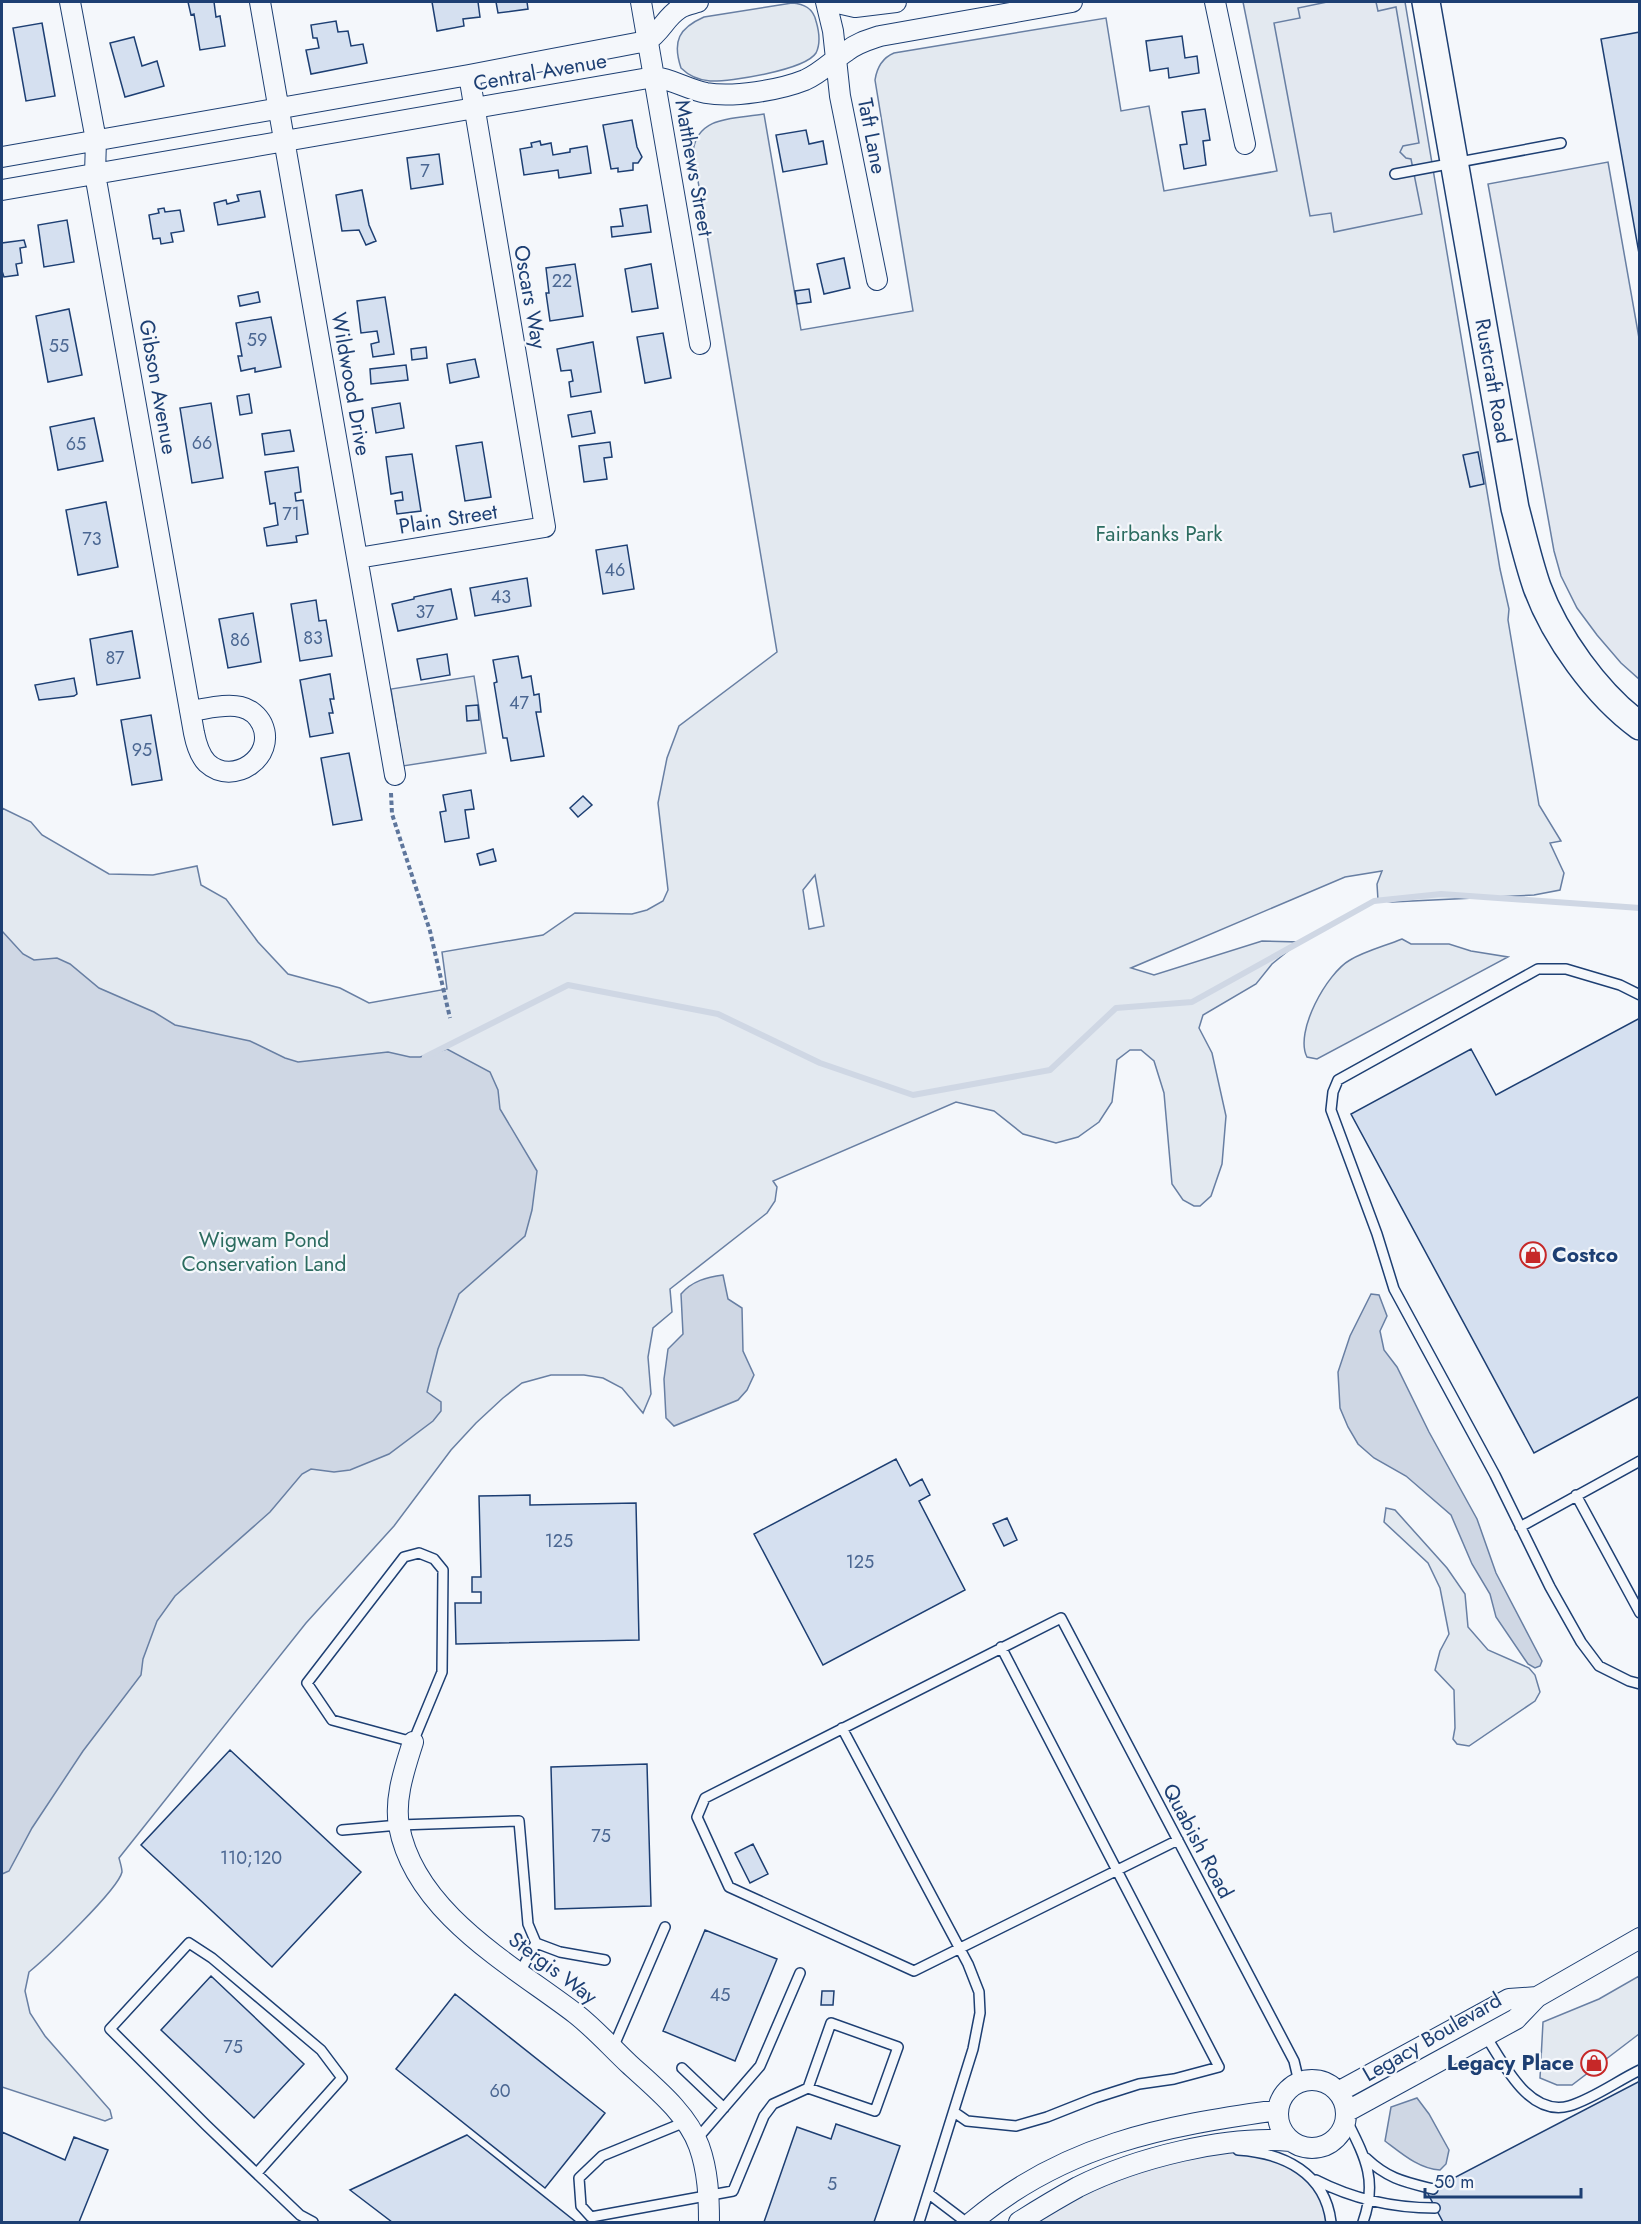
<svg xmlns="http://www.w3.org/2000/svg" width="1641" height="2224" viewBox="0 0 1641 2224" font-family="Jost,sans-serif">
<style>
.green{fill:#e3e9f0;stroke:#687fa3;stroke-width:1.5;fill-rule:evenodd}
.parking{fill:#e3e8f0;stroke:#687fa3;stroke-width:1.5}
.water{fill:#cfd7e4;stroke:#687fa3;stroke-width:1.5}
.lines{fill:none;stroke-linecap:round;stroke-linejoin:round}
.stream{stroke:#cfd7e4;stroke-width:6}
.building{fill:#d5e0f0;stroke:#1d3f73;stroke-width:1.5}
.lane-casing{stroke:#1d3f73;stroke-width:12}
.street-casing{stroke:#1d3f73;stroke-width:22}
.secondary-casing{stroke:#1d3f73;stroke-width:30}
.path{stroke:#5e769c;stroke-width:4;stroke-dasharray:4.5 3;stroke-linecap:butt}
.lane{stroke:#f4f7fb;stroke-width:9}
.street{stroke:#f4f7fb;stroke-width:20}
.secondary{stroke:#f4f7fb;stroke-width:27}
.labels{text-anchor:middle;stroke-width:4.5;stroke-linejoin:round;paint-order:stroke}
.number-label{font-size:18px;fill:#4b6792}
.street-label{font-size:21px;fill:#1d3f73;stroke:#f4f7fb}
.park-label{font-size:21px;fill:#2c6c60;stroke:#f4f7fb}
.poi-label{font-size:21px;font-weight:bold;fill:#1d3f73;stroke:#f4f7fb;text-anchor:start}
</style>
<rect width="100%" height="100%" fill="#f4f7fb"/>
<path class="green" d="M1243 2H1405L1500 569 1509 609 1508 620 1539 805 1561 841 1550 843 1564 873 1560 890 1534 895 1392 902 1378 900 1377 884 1382 871 1345 877 1131 968 1154 975 1262 941 1299 942 1272 964 1256 984 1203 1015 1199 1028 1212 1053 1226 1116 1222 1164 1211 1196 1200 1206H1194L1183 1200 1172 1184 1164 1093 1154 1061 1141 1050H1130L1117 1060 1112 1102 1099 1122 1078 1137 1056 1143 1023 1134 994 1111 956 1102 773 1181 777 1187 775 1201 767 1213 670 1289 672 1312 653 1328 648 1357 651 1394 643 1413 622 1388 603 1378 584 1375H551L522 1383 503 1398 476 1423 451 1450 394 1526 306 1623 119 1858C120 1862 122 1868 122 1872 118 1890 46 1958 29 1972L25 1991 30 2013 45 2036 110 2110 112 2118 105 2121 2 2087V808L31 822 42 835 109 874 153 875 197 866 201 885 226 899 258 942 288 974 340 988 369 1003 447 989 442 952 543 935 575 913 632 914 647 910 663 901 668 890 658 803 667 758 679 726 777 652 693 151C698 115 735 119 764 114L801 330 913 311 875 80C877 67 882 58 894 53L1106 18 1121 111 1149 106 1164 191 1277 171ZM815 875 824 926 809 929 803 890Z
M792 3C804 4 813 8 816 21 819 31 821 43 816 53 805 70 730 82 710 81 698 80 689 76 681 68 672 41 679 28 704 17Z
M474 676 486 753 403 766 391 689Z
M1402 939 1411 944H1449L1471 951 1508 957 1317 1059 1307 1057C1294 1032 1327 973 1350 960 1365 951 1385 946 1402 939Z
M1386 1508 1395 1510 1447 1568 1465 1594 1468 1627 1488 1650 1529 1668 1535 1675 1540 1692 1535 1701 1469 1746 1457 1744 1453 1739 1455 1728 1454 1690 1435 1670 1440 1651 1449 1634 1440 1588 1428 1563 1384 1522Z
M1639 1976V2034L1572 2085H1557L1540 2078 1543 2022 1599 1999Z"/>
<path class="parking" d="M1327 2H1376L1378 11 1396 7 1419 143 1403 146 1400 152 1406 158 1411 159 1422 214 1334 232 1331 213 1310 216 1274 23 1300 18 1298 8Z
M1608 162 1639 338V679L1621 663 1597 635 1577 608 1561 576 1554 551 1488 184Z
M1229 2149 1274 2157 1314 2179 1331 2222H1019L1111 2174Z"/>
<path class="water" d="M2 931 23 954 34 960 57 958 70 964 99 988 154 1012 175 1025 250 1041 285 1058 298 1062 388 1052 410 1057H420L447 1049 490 1072 498 1090 500 1109 537 1171 532 1210 525 1236 459 1294 438 1349 427 1392 441 1402V1411L433 1421 389 1454 350 1470 334 1472 311 1469 302 1474 270 1512 175 1596 157 1621 143 1659 141 1675 83 1751 32 1828 9 1871 2 1874Z
M723 1275 728 1299 742 1308 743 1351 754 1375 747 1390 738 1400 674 1426 666 1418 664 1379 668 1349 683 1334 681 1294C692 1281 707 1277 723 1275Z
M1371 1294 1379 1295 1387 1316 1380 1331 1384 1350 1397 1367 1429 1432 1477 1519 1496 1573 1542 1661 1540 1666 1535 1668 1528 1664 1496 1617 1490 1594 1472 1564 1451 1515 1406 1476 1374 1458 1358 1444 1348 1427 1340 1408 1338 1372 1350 1336Z
M1417 2098 1429 2114 1449 2150 1446 2164 1440 2170C1419 2169 1401 2153 1385 2141L1391 2107Z"/>
<g class="lines">
<path class="stream" d="M425 1057 568 985 718 1014 820 1063 913 1095 1050 1070 1116 1008 1192 1002 1374 901 1441 894 1640 908"/>
</g>
<path class="building" d="M188 2H214L216 17 220 16 225 46 200 50 194 14 191 15Z
M432 2H478L480 17 463 19 464 26 437 31Z
M496 2H527L528 9 498 13Z
M336 21 338 32 348 31 351 46 363 44 367 63 311 74 306 50 319 48 317 38H313L311 25Z
M42 23 55 96 26 101 13 28Z
M1640 32V259L1601 39Z
M1182 36 1185 58 1197 56 1199 73 1169 78 1168 68 1150 71 1146 41Z
M134 37 142 66 157 61 164 86 125 97 110 43Z
M1205 109 1210 140 1203 141 1206 165 1184 169 1180 145 1187 144 1182 112Z
M632 120 637 147 642 157 638 163H633V170L618 172V168L611 169 603 125Z
M806 130 809 144 823 141 827 164 783 172 776 135Z
M540 141 541 145 551 143 553 155 570 152V149L587 146 591 173 559 178 558 170 524 175 520 149 532 147 531 143Z
M439 154 443 184 411 189 407 158Z
M362 190 369 225 376 241 366 245 359 230 342 231 336 195Z
M260 191 265 217 218 225 214 203 226 200 227 204 239 201 237 195Z
M647 205 651 232 612 237 611 227 623 226 620 209Z
M164 208 165 212 180 210 184 231 171 233 173 242 161 244 160 238 153 239 149 215 159 213 158 209Z
M67 220 74 262 44 267 38 225Z
M24 240 26 247 20 248 22 263 16 264 18 275 4 277 2 271V243Z
M844 258 850 288 824 294 817 264Z
M575 264 583 316 550 321 546 293H549L546 268Z
M651 264 658 308 632 312 625 269Z
M809 289 811 302 797 304 795 291Z
M258 292 260 302 240 306 238 296Z
M385 297 394 354 373 357 371 344 379 342 377 331 361 333 357 301Z
M69 309 82 375 48 382 36 316Z
M271 317 281 367 255 372V368L241 371 238 356H242L236 323Z
M663 333 671 378 645 383 637 337Z
M593 342 601 392 571 397 569 382 573 381 571 370 561 371 557 349Z
M426 347 427 358 412 360 411 349Z
M475 359 479 377 450 383 447 364Z
M406 365 408 380 371 384 370 369Z
M249 394 252 413 240 415 237 396Z
M211 403 223 478 192 483 180 408Z
M400 403 404 428 376 433 372 408Z
M591 411 595 433 572 437 568 415Z
M94 418 103 461 58 470 50 427Z
M290 430 294 451 265 455 262 434Z
M482 442 491 497 465 501 456 446Z
M610 442 612 457 604 458 607 479 584 482 579 446Z
M1478 452 1484 484 1470 487 1463 455Z
M412 454 421 511 397 514 395 501 403 500 402 492 391 494 386 457Z
M298 467 301 492 295 493 296 501 303 500 308 534 296 536 297 542 267 546 264 528 278 525 275 503 270 504 265 472Z
M106 502 118 567 78 575 66 510Z
M627 545 634 589 603 594 596 550Z
M527 578 531 606 475 616 470 588Z
M451 589 457 619 398 631 392 604 414 599V597Z
M316 600 319 621 326 620 332 656 300 661 291 604Z
M253 613 261 662 228 668 219 619Z
M132 631 140 678 97 685 90 639Z
M447 654 450 675 421 680 417 659Z
M518 656 522 678 531 676 534 695 539 694 541 712H536L544 756 511 761 507 738H503L494 683 497 682 493 660Z
M330 674 334 699H330L333 713H329L333 733 310 737 300 680Z
M74 678 77 694 74 696 39 700 35 685Z
M478 705 479 720 467 721 466 706Z
M151 715 162 780 132 785 121 720Z
M349 753 362 820 333 825 321 758Z
M471 790 474 809 465 810 469 838 445 842 440 812 446 811 443 795Z
M583 796 592 805 578 817 570 808Z
M493 849 496 861 480 865 477 854Z
M1640 1018V1396L1534 1453 1351 1114 1471 1049 1496 1095Z
M896 1459 910 1486 922 1479 930 1495 919 1501 965 1590 823 1665 754 1534Z
M530 1495V1505L636 1503 639 1640 456 1644 455 1603H481V1592H472V1577H481L479 1496Z
M1007 1518 1017 1540 1004 1546 993 1524Z
M230 1750 361 1872 272 1967 141 1845Z
M647 1764 651 1906 555 1909 551 1767Z
M753 1844 768 1874 750 1883 735 1853Z
M705 1930 777 1959 735 2061 663 2031Z
M211 1976 304 2064 254 2118 161 2030Z
M822 1991H834L833 2005H821Z
M455 1994 605 2113 545 2188 396 2069Z
M1640 2081V2222H1443L1427 2192Z
M836 2124 900 2146 874 2222H764L797 2127 831 2139Z
M2 2132 65 2160 74 2137 108 2150 79 2222H2Z
M467 2135 576 2222H392L350 2190Z"/>
<g class="lines">
<g class="lane-casing">
<path id="lane" d="M1395 174 1561 143
M1640 995 1620 985 1566 969H1538L1338 1080 1333 1092 1331 1110 1377 1234 1394 1289 1495 1475 1550 1587 1581 1642 1599 1666 1629 1681 1640 1684
M1576 1495 1640 1613
M1520 1527 1640 1461
M419 1553 434 1559 443 1570 442 1672 413 1742 332 1720 307 1683 404 1557Z
M842 1728 968 1964 979 1992 980 2013 973 2049 919 2222
M342 1830 399 1825 519 1821 528 1924 536 1943 560 1952 605 1960
M1178 1840 914 1971 729 1887 697 1817 705 1798 1061 1618 1294 2061 1299 2082
M519 1974 536 1943
M1485 2035C1503 2062 1528 2117 1569 2106 1593 2099 1617 2081 1640 2070
M613 2048 665 1927
M682 2068 724 2108
M954 2112 967 2121 1016 2126 1047 2117 1095 2098 1139 2084 1174 2079 1219 2067 1001 1647
M1346 2119C1365 2157 1378 2180 1363 2222
M685 2122 602 2156 579 2178 581 2206 591 2217 733 2191 764 2116 773 2104 808 2088 831 2023 898 2047 875 2111 808 2088
M696 2140 760 2066 800 1973
M1238 2150C1284 2153 1325 2173 1331 2222
M1366 2158C1388 2179 1405 2182 1433 2189
M257 2173 342 2078 321 2050 212 1958 189 1943 110 2029 206 2125 300 2215 313 2222
M1316 2180C1353 2199 1394 2208 1435 2208
M929 2194 966 2222"/>
</g>
<g class="street-casing">
<path id="street" d="M70 2 96 140 95 174 194 733C196 743 199 755 207 763 233 787 277 757 262 724 258 716 250 709 241 707 226 703 206 709 190 711
M260 2 395 775
M641 2 700 344
M826 2 833 31 840 96 877 280
M833 2 855 7 896 2
M1215 2 1245 144
M2 157 469 75 647 41C661 32 666 17 679 9 684 5 691 4 698 2
M2 190 654 77C672 79 687 89 706 93 733 98 780 90 805 80 821 73 833 60 847 51 857 43 868 40 880 36L1072 2
M358 558 545 527 469 75
M413 1742C405 1768 394 1798 399 1826 415 1913 512 1965 576 2014 595 2029 611 2047 629 2064 654 2087 687 2113 699 2146 708 2171 709 2197 709 2222
M1278 2114a34 34 0 1 1 68 0a34 34 0 1 1-68 0Z
M1338 2092 1509 1999 1537 1997
M1346 2112 1516 2019 1537 1997 1640 1938
M972 2222C1063 2145 1163 2126 1278 2110
M1019 2222C1038 2210 1058 2198 1078 2187 1136 2158 1227 2135 1291 2141"/>
</g>
<g class="secondary-casing">
<path id="secondary" d="M1426 2 1515 508C1522 534 1528 561 1537 587 1555 636 1597 695 1640 726"/>
</g>
<path class="path" d="M391 793 392 814 430 931 450 1018"/>
<use href="#lane" class="lane"/>
<use href="#street" class="street"/>
<use href="#secondary" class="secondary"/>
</g>
<defs>
<g id="shop-ring" transform="scale(1.35)"><circle r="9.5" fill="#f4f7fb" stroke="#c62828" stroke-width="1.5"/><path d="M-5-2.5h2.3a2.7 3.5 0 0 1 5.4 0H5L5.5 6h-11ZM-1.5-2.5h3a1.5 2.3 0 0 0-3 0Z" fill="#c62828"/></g>
</defs>
<g fill-rule="evenodd">
<use href="#shop-ring" x="1533" y="1255"/>
<use href="#shop-ring" x="1594" y="2063"/>
</g>
<g class="labels">
<g class="number-label">
<text x="425" y="177">7</text>
<text x="562" y="287">22</text>
<text x="257" y="346">59</text>
<text x="59" y="352">55</text>
<text x="202" y="449">66</text>
<text x="76" y="450">65</text>
<text x="291" y="520">71</text>
<text x="92" y="545">73</text>
<text x="615" y="576">46</text>
<text x="501" y="603">43</text>
<text x="425" y="618">37</text>
<text x="313" y="644">83</text>
<text x="240" y="646">86</text>
<text x="115" y="664">87</text>
<text x="519" y="709">47</text>
<text x="142" y="756">95</text>
<text x="559" y="1547">125</text>
<text x="860" y="1568">125</text>
<text x="601" y="1842">75</text>
<text x="251" y="1864">110;120</text>
<text x="720" y="2001">45</text>
<text x="233" y="2053">75</text>
<text x="500" y="2097">60</text>
<text x="832" y="2190">5</text>
</g>
<g class="street-label">
<text transform="translate(540 72) rotate(-10)" y="7">Central Avenue</text>
<text transform="translate(872 136) rotate(79)" y="7">Taft Lane</text>
<text transform="translate(694 168) rotate(80)" y="7">Matthews Street</text>
<text transform="translate(530 297) rotate(80)" y="7">Oscars Way</text>
<text transform="translate(1493 381) rotate(80)" y="7">Rustcraft Road</text>
<text transform="translate(351 384) rotate(80)" y="7">Wildwood Drive</text>
<text transform="translate(158 387) rotate(80)" y="7">Gibson Avenue</text>
<text transform="translate(448 519) rotate(-9)" y="7">Plain Street</text>
<text transform="translate(1198 1841) rotate(62)" y="7">Quabish Road</text>
<text transform="translate(553 1968) rotate(37)" y="7">Stergis Way</text>
<text transform="translate(1432 2037) rotate(-30)" y="7">Legacy Boulevard</text>
</g>
<g class="park-label">
<text x="1159" y="541">Fairbanks Park</text>
<text x="264" y="1247">Wigwam Pond<tspan x="264" dy="24">Conservation Land</tspan></text>
</g>
<g class="poi-label">
<text x="1552" y="1262">Costco</text>
<text x="1574" y="2070" text-anchor="end">Legacy Place</text>
</g>
</g>
<rect width="1641" height="2224" fill="none" stroke="#1d3f73" stroke-width="6"/>
<path d="M1425 2188v9h156v-9" fill="none" stroke="#1d3f73" stroke-width="3"/>
<text x="1434" y="2188" font-size="18" fill="#1d3f73" stroke="#f4f7fb" stroke-width="4.5" paint-order="stroke">50 m</text>
</svg>
